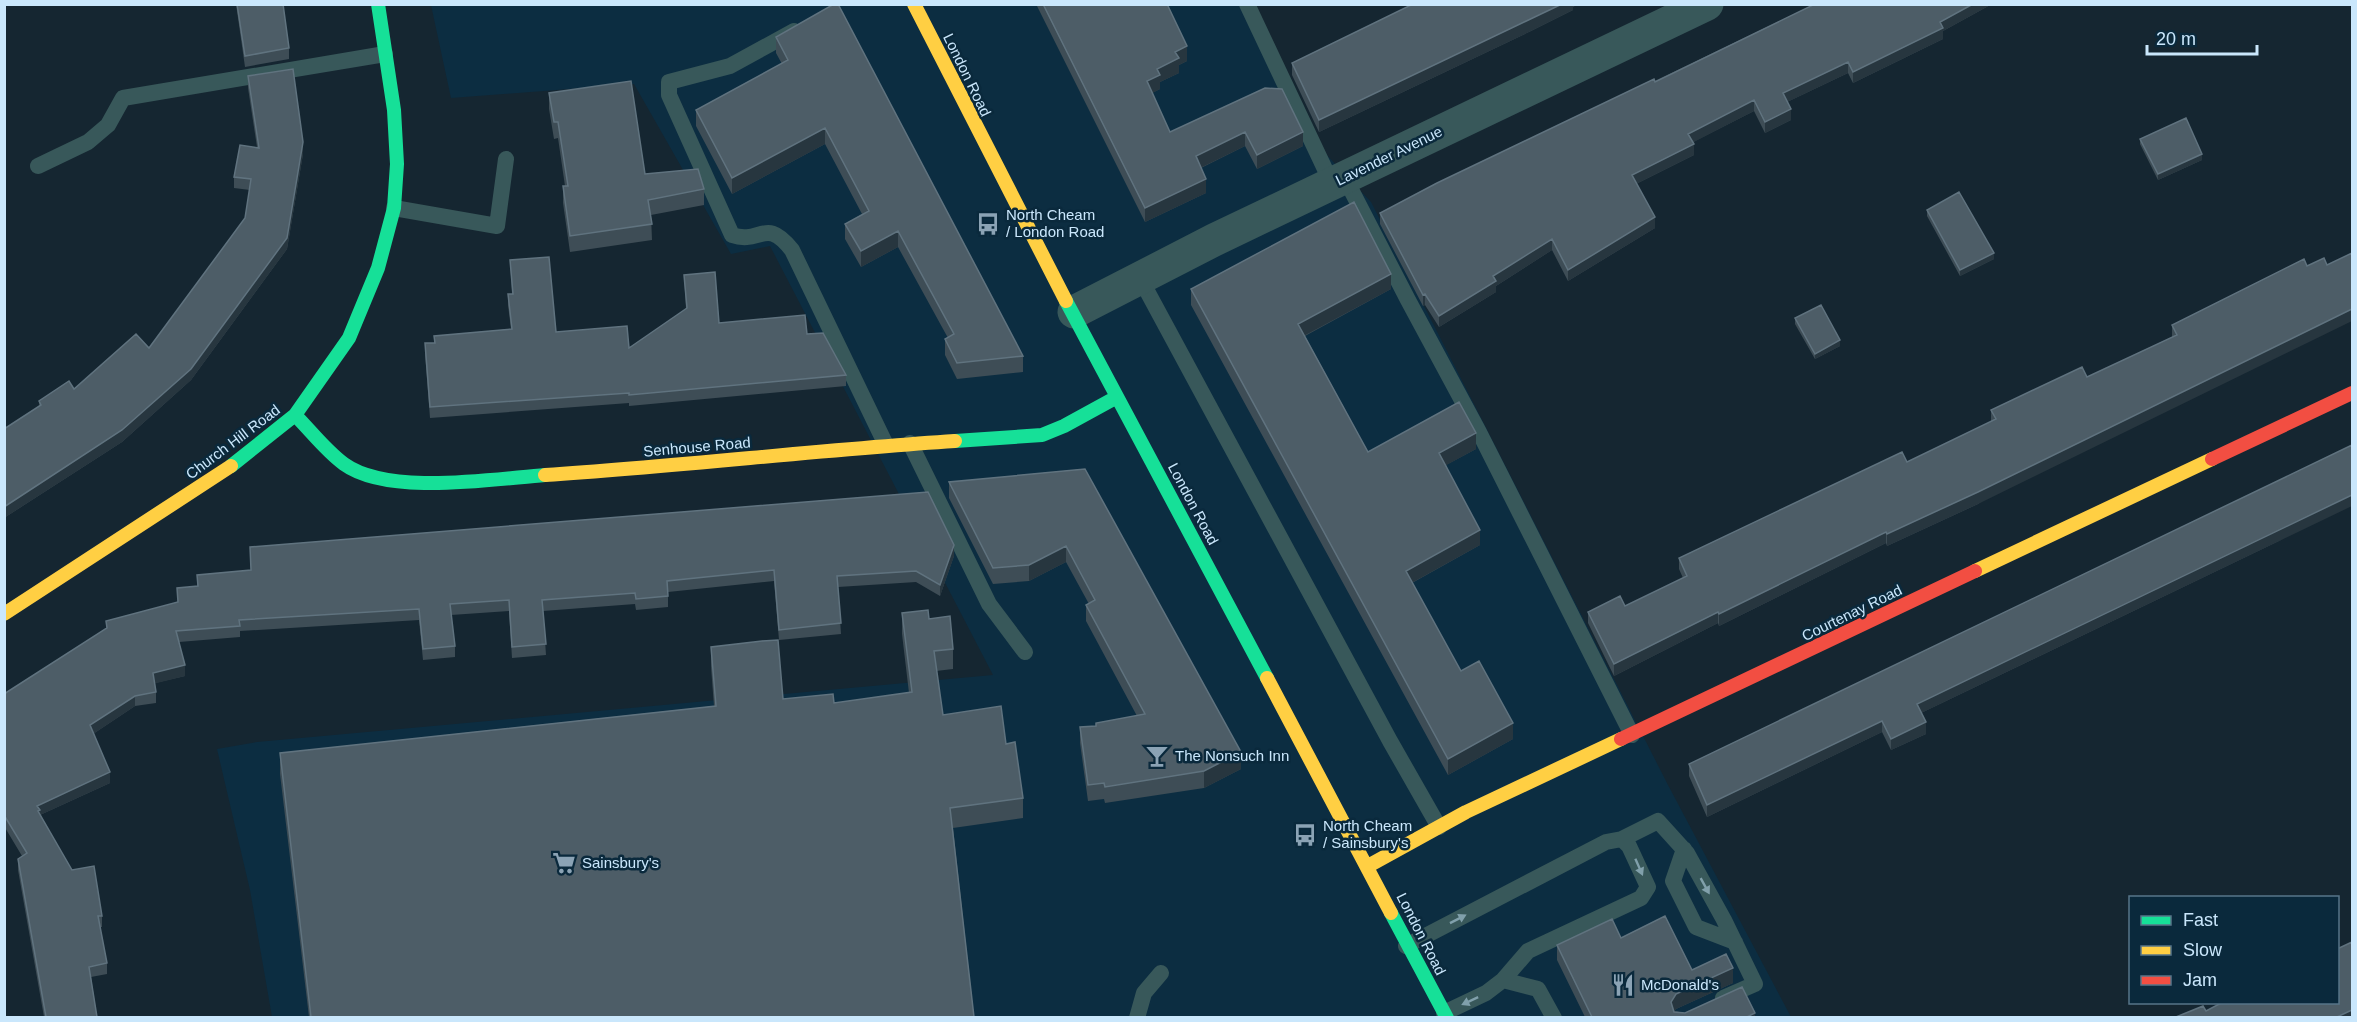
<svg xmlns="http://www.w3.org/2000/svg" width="2357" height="1022" viewBox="0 0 2357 1022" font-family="Helvetica,sans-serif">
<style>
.built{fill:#0c2d41}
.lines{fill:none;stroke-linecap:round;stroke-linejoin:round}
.lane{stroke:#38585a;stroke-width:16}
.street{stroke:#38585a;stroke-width:33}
.fast{stroke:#16e098;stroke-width:14}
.slow{stroke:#ffcf43;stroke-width:14}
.jam{stroke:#f24e42;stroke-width:14}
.wall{fill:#3e4d56}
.shaded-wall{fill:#27363f}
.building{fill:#4d5d67;stroke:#60737f;stroke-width:1.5}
.oneway{fill:#81a0ab}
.labels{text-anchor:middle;stroke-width:5;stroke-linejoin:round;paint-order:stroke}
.street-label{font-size:15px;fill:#cae7fc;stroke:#0a293c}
.poi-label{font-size:15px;fill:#cae7fc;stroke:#0a293c;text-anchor:start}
</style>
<rect width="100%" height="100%" fill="#152631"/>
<path class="built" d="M431 5H1255L1323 151 1371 202 1668 785 1791 1017H272L250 890 217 749 257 742 993 675 770 246 731 254 634 84 451 98Z"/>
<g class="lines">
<path class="lane" d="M1247 4 1332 184
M794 31 730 66 669 82V95L732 235C761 245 765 216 792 250L886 445
M38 166 88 142 108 125 123 98 385 54
M1345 178 1408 300 1479 432 1632 735
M394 208 497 226 506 159
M1140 278 1390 741 1439 827
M910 443 989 604 1025 652
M1622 839 1658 821 1687 853 1724 920 1755 984 1723 998
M1684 849 1673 881 1696 927 1735 942
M1406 946 1606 842 1622 839 1629 846 1648 887 1641 898 1528 951 1503 980 1486 993 1444 1013
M1503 980 1538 989 1554 1018
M1137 1018 1144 993 1161 973"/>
<path class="street" d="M1074 312 1214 240 1707 4"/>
<path class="fast" d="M1066 301 1267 678
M295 415C311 431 326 451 344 464 388 496 493 479 545 475
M955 441 1042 435 1064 426 1117 397
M231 466 295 415 349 338 378 268 394 208 397 164 394 110 378 4
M1391 913 1447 1018"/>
<path class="slow" d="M914 4 1066 301
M545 475C682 466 818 450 955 441
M1975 571 2212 459
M4 614 231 466
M1267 678 1391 913
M1368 866 1466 812 1621 739"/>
<path class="jam" d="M2212 459 2352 393
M1621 739 1975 571"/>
</g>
<path class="wall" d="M236 4H283L289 48V59L245 67Z
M1036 4H1167L1187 61 1179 65V73L1160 82V89L1152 93 1170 132 1265 88 1303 146 1257 169 1245 146 1201 168 1206 193 1145 222Z
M1413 4H1578L1573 7V10L1531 31 1319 132 1292 75V63Z
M1815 4H1992L1943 31V39L1853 83 1848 73 1787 102 1791 120 1765 133 1754 111 1693 142 1694 155 1636 184 1655 228 1568 281 1552 250 1496 286V292L1439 327 1425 305 1423 306 1380 224V213Z
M776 37 1023 356V372L957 379 945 355V339L948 338 898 247 861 267 845 239V224L862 214 825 144 732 194 696 126V110L782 64 776 53Z
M248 76 303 154 287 249 191 380 122 442 4 518V429L39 407V401L74 389 149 348 245 218 250 190 234 188V177L257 147 248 88Z
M549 93 645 174 704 189V205L651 215 652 240 570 252 563 203V186H565L558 138 554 139 549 109Z
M2140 139 2202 160 2158 180 2140 144Z
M1927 210 1994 259 1960 276 1927 216Z
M2304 259 1978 504 1887 546 1886 543 1719 626 1718 623 1614 676 1588 623V612L1625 606 1683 578 1679 569V558L1907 462 1991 422V410L2087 377 2172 337V325Z
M510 260 556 332 629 348 686 309 684 275 719 323 807 334 846 375V386L629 406V403L430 418 425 354V343H434V336L511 329 508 305V294H512Z
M1191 289H1391L1305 336 1368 452 1476 449 1446 465 1480 545 1412 583 1461 671 1513 739 1448 775 1191 305Z
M1795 318 1840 346 1815 359 1795 324Z
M1085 469 1241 769 1204 788 1105 803 1104 799 1088 801 1080 743V727L1096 726 1137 716 1086 621V605L1089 604 1066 562 1029 581 993 584 949 498V482Z
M2283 539 1921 713 1926 734 1891 750 1882 732 1707 817 1689 776V764Z
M250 547 954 556 940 596 916 582 838 587 841 634 779 640 774 581 668 592V607L636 610 635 604 543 611 546 655 512 658 509 611 451 615 455 646V657L423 660 419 620 240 631V637L179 642 185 676 155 683 156 692V703L135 706 93 734 110 783 40 815 72 870 102 916V927H100L107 963V974L91 977 97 1017H44L18 870V859L22 856 4 826V694L106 629V621L178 603 177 588 197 586V575L251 570Z
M902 613 929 619 953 649V669L936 671 943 715 1006 744 1023 798V818L953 828 974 1017H309L280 774V753L714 706 711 667V647L783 699 834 703 909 693 902 634Z
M1621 938 1692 970 1733 983 1676 1009 1674 1011 1685 1013 1755 1017H1585L1557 960V945Z"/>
<path class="shaded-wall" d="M1562 4H1578L1573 7V10L1531 31 1319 132V120Z
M1973 4H1992L1943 31V39L1853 83V72Z
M1187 46V61L1179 65V73L1160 82V89L1147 96V81L1157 69 1175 52Z
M1848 62V73L1783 104V93Z
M1754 100V111L1688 145V134Z
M1791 109V120L1765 133V122Z
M825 128V144L732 194V178Z
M1245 132V146L1196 170V156Z
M1303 132V146L1257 169V155Z
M303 142V154L287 249 191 380 122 442 4 518V507L122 430Z
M1694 144V155L1632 186V175Z
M2202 154V160L2158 180V174Z
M1206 179V193L1145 222V208Z
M1655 217V228L1568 281V270Z
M898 231V247L861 267V251Z
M1552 239V250L1496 286V292L1439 327V316L1493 276Z
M1994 253V259L1960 276V270Z
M1391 274V289L1298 339V324Z
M1425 294V305L1423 306V295Z
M2352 309V321L1978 504 1887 546V534Z
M1840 340V346L1815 359V354Z
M1476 433V449L1439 469V453Z
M2352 495V506L1917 715V704Z
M1480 530V545L1406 586V571Z
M1886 532V543L1719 626V614Z
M954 545V556L940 596V585Z
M1066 546V562L1029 581V565Z
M1718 612V623L1614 676V664Z
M185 665V676L153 684V673Z
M135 696V706L90 736V725Z
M1882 721V732L1707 817V805Z
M1926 722V734L1891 750V739Z
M1513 723V739L1448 775V759Z
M1241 752V769L1204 788V771Z
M110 772V783L40 815 38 822 37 806Z
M1733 968V983L1676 1009 1671 1016V1002L1676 994Z
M2352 1010V1017H2337Z
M1755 1013V1017H1747Z"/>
<path class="building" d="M237 4H283L289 48 245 56Z
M834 4H838L1023 356 957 363 945 339 954 334 898 231 861 251 845 224 869 211 825 128 732 178 696 110 788 60 776 37Z
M1043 4H1167L1187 46 1175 52 1179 58 1157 69 1160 75 1147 81 1170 132 1265 88 1282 89 1303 132 1257 155 1245 132 1196 156 1206 179 1145 208Z
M1413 4H1562L1319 120 1292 63Z
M1815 4H1973L1940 22 1943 28 1853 72 1848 62 1783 93 1791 109 1765 122 1754 100 1688 134 1694 144 1632 175 1655 217 1568 270 1552 239 1493 276 1496 281 1439 316 1425 294 1423 295 1380 213 1437 183 1654 79 1655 82Z
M293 69 303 142 287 238 191 369 122 430 4 507V429L41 405 39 401 69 381 74 389 136 334 149 348 245 218 251 179 234 177 240 145 259 148 248 76Z
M631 81 645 174 698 169 704 189 648 200 652 224 570 236 563 186H568L558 122H554L549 93Z
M2186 118 2202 154 2158 174 2140 139Z
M1959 192 1994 253 1960 270 1927 210Z
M1354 202 1391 274 1298 324 1368 452 1459 402 1476 433 1439 453 1480 530 1406 571 1461 671 1479 661 1513 723 1448 759 1191 289Z
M2352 253V309L1978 492 1887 534 1886 532 1719 614 1718 612 1614 664 1588 612 1620 596 1625 606 1687 576 1679 558 1902 452 1907 462 1996 419 1991 410 2082 367 2087 377 2177 335 2172 325 2304 259 2307 266 2324 258 2327 265Z
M549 257 556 332 627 326 629 348 687 308 684 275 715 272 719 323 805 315 807 334 823 333 846 375 629 395V393L430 407 425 343H435L434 336 512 329 508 294H513L510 260Z
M1821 305 1840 340 1815 354 1795 318Z
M2352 445V495L1917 704 1926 722 1891 739 1882 721 1707 805 1689 764Z
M1085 469 1241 752 1204 771 1105 787 1104 783 1088 785 1080 727 1096 726V723L1145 714 1086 605 1095 600 1066 546 1029 565 993 568 949 482Z
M928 492 954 545 940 585 916 571 837 576 841 623 779 630 774 570 667 581 668 596 636 599 635 593 542 600 546 644 512 647 509 600 450 604 455 646 423 649 419 609 239 620 240 626 176 631 185 665 153 673 156 692 135 696 90 725 110 772 37 806 40 810 38 811 72 870 94 866 102 916H98L107 963 89 967 97 1017H46L18 859 27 853 4 815V694L107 628 106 621 178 602 177 588 198 586 197 575 251 570 250 547Z
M928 610 929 619 950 616 953 649 934 651 943 715 1001 706 1006 744 1015 742 1023 798 950 808 974 1017H311L280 753 716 706 711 647 762 641 778 640 783 699 833 694 834 703 912 692 902 613Z
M1665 916 1692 970 1726 954 1733 968 1676 994 1671 1002 1674 1012 1685 1013 1742 987 1755 1013 1747 1017H1592L1557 945 1612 919 1621 938Z
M2352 942V1010L2337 1017H2176L2203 1006 2206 1011 2223 1002H2337V949Z"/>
<defs><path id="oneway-solid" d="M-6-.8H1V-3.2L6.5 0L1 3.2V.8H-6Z" transform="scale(1.5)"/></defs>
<g class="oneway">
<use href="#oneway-solid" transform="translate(1639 867) rotate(66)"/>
<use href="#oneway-solid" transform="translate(1705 886) rotate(61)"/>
<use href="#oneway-solid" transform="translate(1458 919) rotate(-27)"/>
<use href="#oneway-solid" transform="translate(1470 1001) rotate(155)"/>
</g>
<defs>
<g id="bus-bare" transform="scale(1.8)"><path d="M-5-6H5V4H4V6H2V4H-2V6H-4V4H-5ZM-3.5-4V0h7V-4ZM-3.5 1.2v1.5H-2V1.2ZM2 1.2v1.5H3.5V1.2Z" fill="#8ba3b5" stroke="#0a293c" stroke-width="2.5" paint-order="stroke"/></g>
<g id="bar-bare" transform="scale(1.8)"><path d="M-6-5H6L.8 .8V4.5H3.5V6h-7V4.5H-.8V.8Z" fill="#8ba3b5" stroke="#0a293c" stroke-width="2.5" paint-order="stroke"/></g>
<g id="supermarket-bare" transform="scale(1.8)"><path d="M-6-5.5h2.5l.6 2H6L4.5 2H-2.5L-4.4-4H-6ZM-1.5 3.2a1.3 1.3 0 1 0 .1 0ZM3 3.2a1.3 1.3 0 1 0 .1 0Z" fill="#8ba3b5" stroke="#0a293c" stroke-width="2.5" paint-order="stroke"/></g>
<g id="restaurant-bare" transform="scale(1.8)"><path d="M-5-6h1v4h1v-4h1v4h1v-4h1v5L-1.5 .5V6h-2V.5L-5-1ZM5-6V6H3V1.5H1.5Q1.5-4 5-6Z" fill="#8ba3b5" stroke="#0a293c" stroke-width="2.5" paint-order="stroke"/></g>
</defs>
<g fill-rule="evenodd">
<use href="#bus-bare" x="988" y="224"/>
<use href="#bar-bare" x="1157" y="756"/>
<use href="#bus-bare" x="1305" y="835"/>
<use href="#supermarket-bare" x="564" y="863"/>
<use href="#restaurant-bare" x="1623" y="985"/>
</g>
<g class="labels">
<g class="street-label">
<text transform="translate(967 75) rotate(64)" y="5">London Road</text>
<text transform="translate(1389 156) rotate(-26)" y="5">Lavender Avenue</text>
<text transform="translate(233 442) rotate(-37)" y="5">Church Hill Road</text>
<text transform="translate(697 447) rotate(-5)" y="5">Senhouse Road</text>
<text transform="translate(1193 504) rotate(62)" y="5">London Road</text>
<text transform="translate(1852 613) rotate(-26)" y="5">Courtenay Road</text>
<text transform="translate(1421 934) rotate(63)" y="5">London Road</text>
</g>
<g class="poi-label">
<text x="1006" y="220">North Cheam<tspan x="1006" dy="17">/ London Road</tspan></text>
<text x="1175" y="761">The Nonsuch Inn</text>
<text x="1323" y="831">North Cheam<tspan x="1323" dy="17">/ Sainsbury's</tspan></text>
<text x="582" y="868">Sainsbury's</text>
<text x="1641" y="990">McDonald's</text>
</g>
</g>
<rect width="2357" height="1022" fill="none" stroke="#cae7fc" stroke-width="12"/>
<rect x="2129" y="896" width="210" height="108" fill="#0a293c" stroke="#577589" stroke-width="1.5"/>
<rect x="2141" y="916" width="30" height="9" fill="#16e098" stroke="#577589" stroke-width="1.5"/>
<text x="2183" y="926" font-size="18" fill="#cae7fc">Fast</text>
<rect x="2141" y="946" width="30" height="9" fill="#ffcf43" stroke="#577589" stroke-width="1.5"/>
<text x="2183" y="956" font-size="18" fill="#cae7fc">Slow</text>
<rect x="2141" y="976" width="30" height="9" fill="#f24e42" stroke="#577589" stroke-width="1.5"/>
<text x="2183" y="986" font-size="18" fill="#cae7fc">Jam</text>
<path d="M2147 45v9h110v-9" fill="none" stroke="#cae7fc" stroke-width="3"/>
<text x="2156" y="45" font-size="18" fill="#cae7fc" stroke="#0a293c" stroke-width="4.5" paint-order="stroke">20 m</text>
</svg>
